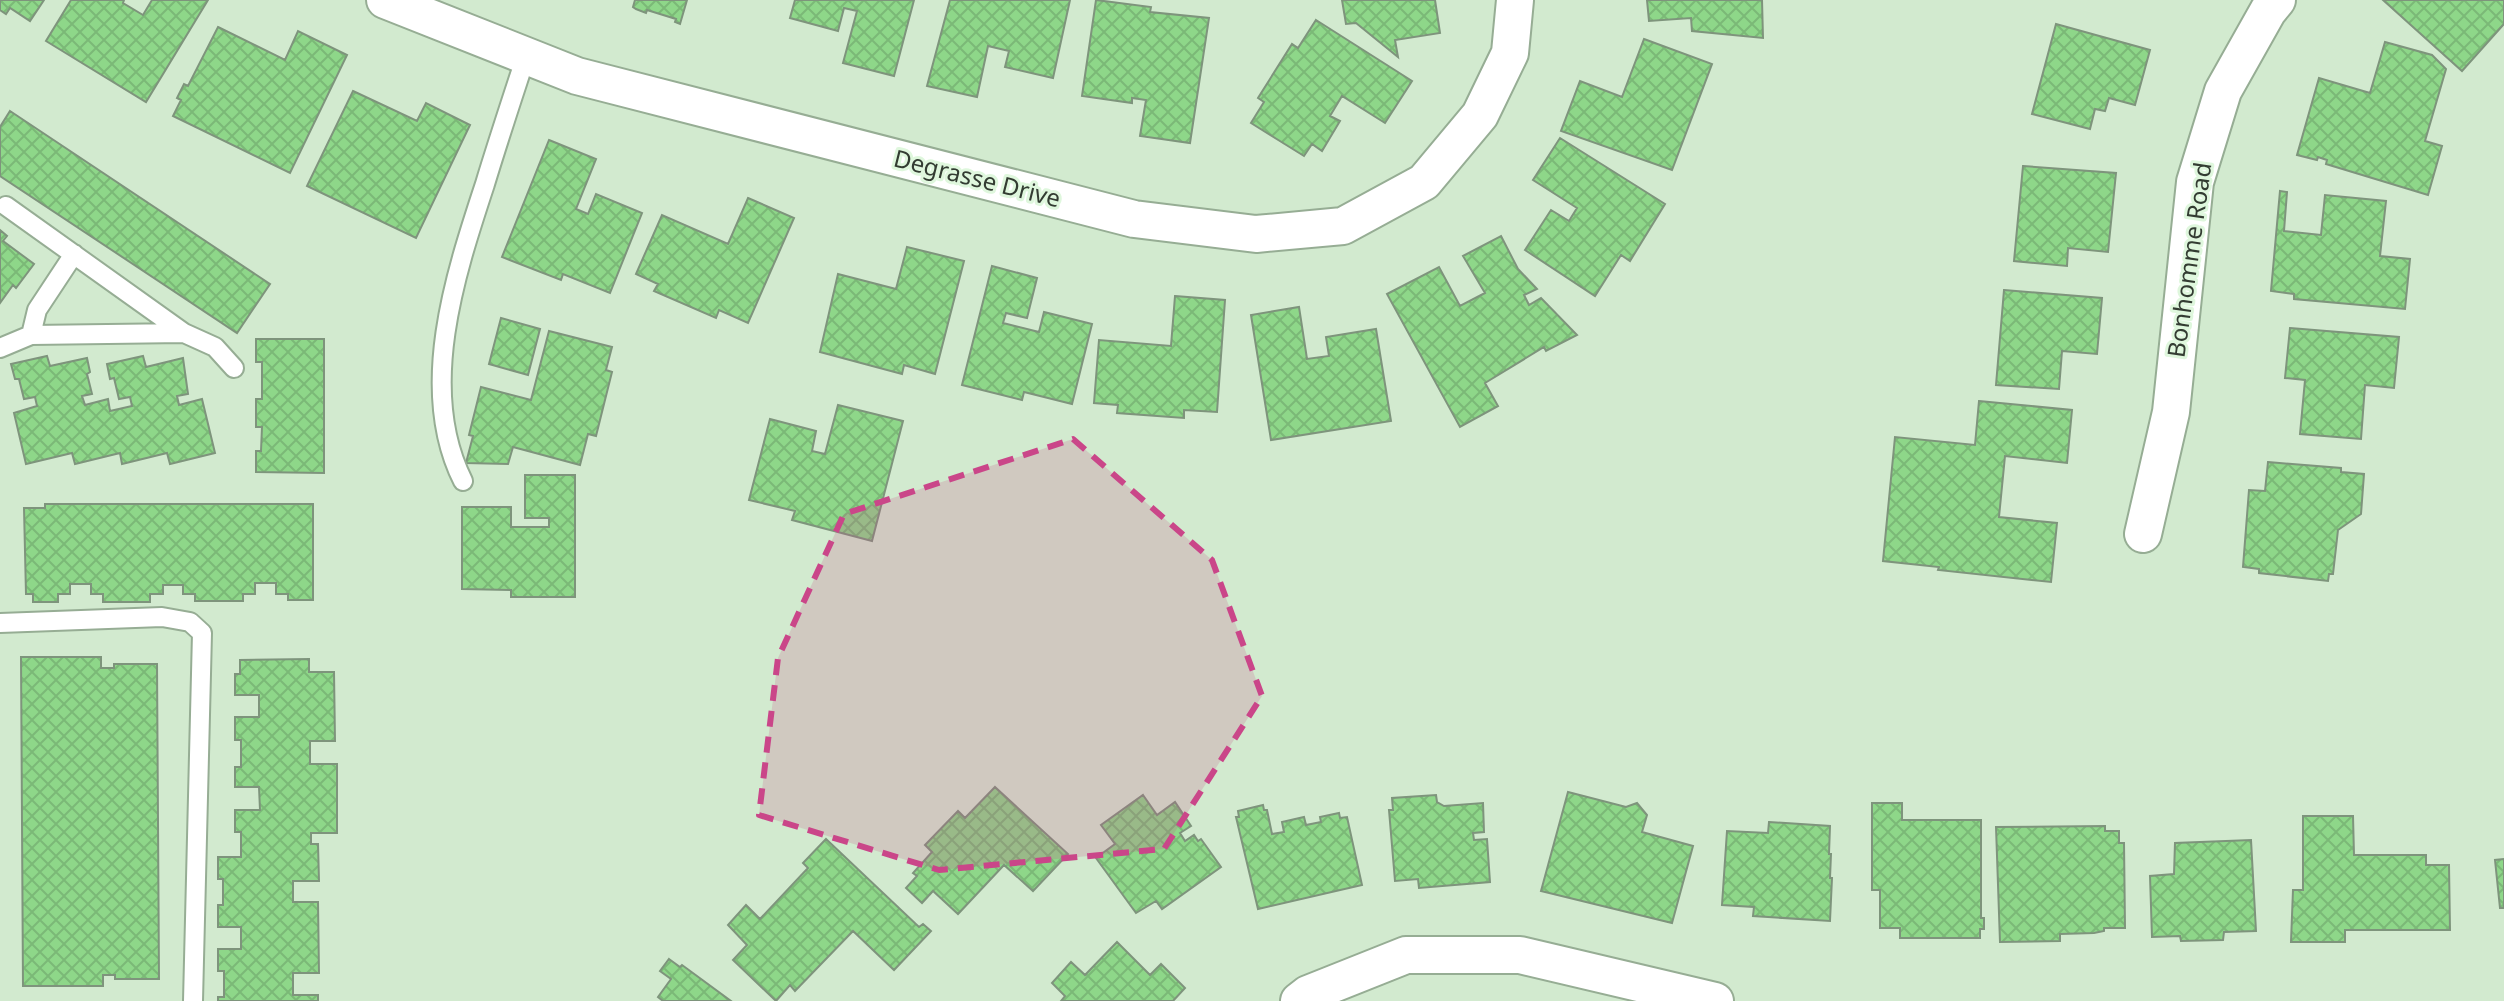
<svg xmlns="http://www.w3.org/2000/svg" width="2504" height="1001" viewBox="0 0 2504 1001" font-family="'Noto Sans',sans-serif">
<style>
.building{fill:url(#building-cross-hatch);stroke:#7e947c;stroke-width:2}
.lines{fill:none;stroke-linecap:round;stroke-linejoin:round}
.lane-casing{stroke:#96ad94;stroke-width:22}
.street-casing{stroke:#96ad94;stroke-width:40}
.lane{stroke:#fff;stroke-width:18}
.street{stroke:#fff;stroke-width:36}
.marked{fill:#ca4689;fill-opacity:0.2;stroke:#ca4689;stroke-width:6;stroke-dasharray:16 10;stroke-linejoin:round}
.labels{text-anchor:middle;stroke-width:6;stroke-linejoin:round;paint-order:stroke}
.street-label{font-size:24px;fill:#333c32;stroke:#dff7dd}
</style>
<defs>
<pattern id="building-cross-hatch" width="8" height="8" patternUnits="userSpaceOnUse" patternTransform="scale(2)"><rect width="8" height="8" fill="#8ed789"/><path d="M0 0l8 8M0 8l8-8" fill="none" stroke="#7bb977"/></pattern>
</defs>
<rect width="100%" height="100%" fill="#d2eacf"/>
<path class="building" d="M0 0H44L30 21 10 8 6 14 0 10Z
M71 0H124L123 3 143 15 152 0H208L146 102 46 41Z
M635 0H687L680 24 675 22 676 19 647 10 646 13 636 9 633 7Z
M795 0H914L894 76 843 63 857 11 844 8 838 31 790 18Z
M950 0H1070L1053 78 1005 67 1009 51 988 46 977 97 927 86Z
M1096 0 1151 7 1150 12 1209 18 1190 143 1140 136 1146 100 1132 98V103L1082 96Z
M1342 0H1435L1440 33 1395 40 1398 57 1356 23 1346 24Z
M1647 0H1762L1763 38 1692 31 1691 18 1649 21Z
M2383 0H2504V24L2462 71Z
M1316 20 1412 81 1385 123 1342 96 1330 116 1340 121 1322 151 1312 144 1304 156 1251 123 1264 102 1258 98 1292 44 1298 48Z
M2056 24 2150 50 2135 105 2109 98 2105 111 2095 109 2090 129 2032 114Z
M218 27 285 60 298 31 347 55 290 173 173 116 181 100 177 98 184 84 188 86Z
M1644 39 1712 64 1672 170 1561 131 1580 81 1622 97Z
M2385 42 2432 55 2446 69 2425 141 2442 146 2428 195 2326 164 2327 160 2318 157 2317 160 2297 155 2319 78 2370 93Z
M353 91 417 121 426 103 470 125 416 238 307 186Z
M10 111 270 284 237 333 0 176V127Z
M1560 138 1665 204 1630 261 1621 255 1595 296 1525 250 1551 210 1569 221 1577 208 1533 180Z
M549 140 596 159 576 209 588 214 596 194 642 213 610 293 563 274 561 280 502 257Z
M2023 166 2116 173 2108 252 2068 248 2067 266 2014 261Z
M2280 191 2287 192 2284 231 2321 235 2325 195 2386 201 2380 256 2410 259 2405 309 2294 299V294L2271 291Z
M748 198 794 218 748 323 719 310 716 318 654 291 658 284 636 274 662 215 728 244Z
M0 230 7 236 3 241 34 264 16 288 13 285 0 303Z
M1501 236 1518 269 1537 289 1524 295 1529 305 1541 298 1577 335 1546 351 1544 347 1485 383 1498 406 1460 427 1387 294 1439 267 1460 306 1485 293 1463 256Z
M907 247 964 261 935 374 904 365 902 374 820 352 838 274 896 289Z
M992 266 1037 278 1027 318 1006 313 1003 323 1039 332 1044 312 1092 324 1072 404 1024 392 1022 400 962 385Z
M2004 290 2102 298 2097 354 2062 351 2059 389 1996 385Z
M1175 296 1225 300 1217 412 1184 410V418L1117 413 1118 405 1094 403 1099 340 1171 346Z
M1299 307 1307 359 1329 356 1326 337 1376 329 1391 421 1271 440 1251 315Z
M501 318 540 329 528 375 489 364Z
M2290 328 2399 337 2394 388 2365 385 2361 439 2300 434 2305 380 2285 378Z
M549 331 612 347 606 370 612 372 596 436 588 434 580 465 513 447 508 464 466 463 473 436 469 435 481 387 531 400Z
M256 339H324V473L256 472V451H261L262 427H256V399H262V362H256Z
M47 356 50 366 87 358 90 372 87 374 92 394 82 396 85 405 108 399 110 411 132 406 130 397 119 399 114 378 110 379 107 364 143 356 146 367 183 358 188 394 177 396 179 405 202 399 215 453 170 464 167 453 122 464 120 453 75 464 72 453 26 464 14 413 37 406 35 397 24 399 19 379H15L11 364Z
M1979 401 2072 410 2067 463 2005 456 1999 517 2057 523 2051 582 1938 570 1939 567 1883 561 1895 437 1975 445Z
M838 405 903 421 872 541 792 520 795 511 749 500 770 419 816 431 812 451 825 454Z
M2268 462 2341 468V472L2364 474 2361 514 2338 530 2333 574H2329L2328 581 2259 573V569L2243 567 2249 490 2265 491Z
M525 475H575V597H511V590L462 589V507H511V527H549V518H525Z
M45 504H313V600H288V594H276V583H255V594H243V601H195V594H183V585H163V594H150V602H103V594H91V584H70V594H58V602H33V594H26L24 508H45Z
M21 657H101V668H114V664H157L159 979H115V975H103V986H23Z
M309 659V672H334L335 741H310V764H337V833H311V844H318L319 881H293V902H318L319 973H293V995H318V1001H218V997H224V971H218V949H241V927H218V905H223V879H218V857H241V832H235V810H260L259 787H235V767H241V740H235V717H259V695H235V674H240V660Z
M995 787 1068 854 1033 891 1004 865 958 914 933 891 922 903 906 888 917 876 913 873 932 852 925 845 958 811 965 818Z
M1568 792 1626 807 1637 803 1647 815 1642 832 1693 846 1672 923 1541 891Z
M1143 795 1157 815 1175 802 1191 826 1180 833 1185 841 1194 835 1198 841 1201 839 1221 867 1162 909 1156 901 1136 913 1096 858 1115 844 1101 825Z
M1436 795 1437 802 1444 806 1483 803 1484 832 1473 833 1474 840 1487 839 1490 882 1419 888 1418 879 1395 881 1389 810H1393L1392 798Z
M1872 803H1902V820H1981V918H1984V929H1980V938H1900V928H1880V890H1872Z
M1263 805 1264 810H1267L1272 834 1284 832 1282 822 1304 817 1306 825 1321 822 1320 817 1339 813 1340 818 1347 817 1362 885 1258 909 1236 817H1239L1238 811Z
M2303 816H2353L2354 855H2426V865H2449L2450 930H2345V942H2291L2293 890H2303Z
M1769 822 1830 826 1829 854H1831L1830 878H1832L1830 921 1753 916 1754 907 1722 905 1727 831 1768 833Z
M2105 826V831H2119V843H2124L2125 928H2104V931L2094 933 2060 934V941L2000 942 1996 827Z
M826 839 919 927 923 924 931 931 894 970 853 931 795 991 790 985 776 1001 733 960 747 945 728 925 746 905 760 919 808 868 803 863Z
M2251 840 2256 931 2224 932 2223 940 2181 941 2180 936 2152 937 2150 876 2174 874 2175 843Z
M2504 859V908H2500L2495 860Z
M1117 942 1150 975 1161 964 1185 988 1173 1001H1061L1065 996 1052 983 1071 962 1085 975Z
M669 959 680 967 682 965 731 1001H663L658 997 671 979 660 971Z"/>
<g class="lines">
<g class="lane-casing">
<path id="lane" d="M6 206 184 333
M31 335 37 310 74 254
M0 348 31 335 184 333 215 347 234 368
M463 481C417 390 455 275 485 184 498 141 512 99 526 56
M0 623 162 617 190 622 202 633 193 1001"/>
</g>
<g class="street-casing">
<path id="street" d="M385 0 577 76 1134 219 1256 234 1343 226 1424 182 1480 115 1510 53 1515 0
M2143 534 2171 412 2195 182 2223 91 2268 11 2277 0
M1299 1001 1308 994 1406 955H1520L1715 1001"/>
</g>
<use href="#lane" class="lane"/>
<use href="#street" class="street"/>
</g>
<path class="marked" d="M1073 439 1212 560 1262 696 1164 849 939 870 759 815 778 658 844 514Z"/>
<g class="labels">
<g class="street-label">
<text transform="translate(977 179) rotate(14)" y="8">Degrasse Drive</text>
<text transform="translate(2190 260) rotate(-82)" y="8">Bonhomme Road</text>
</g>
</g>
</svg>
